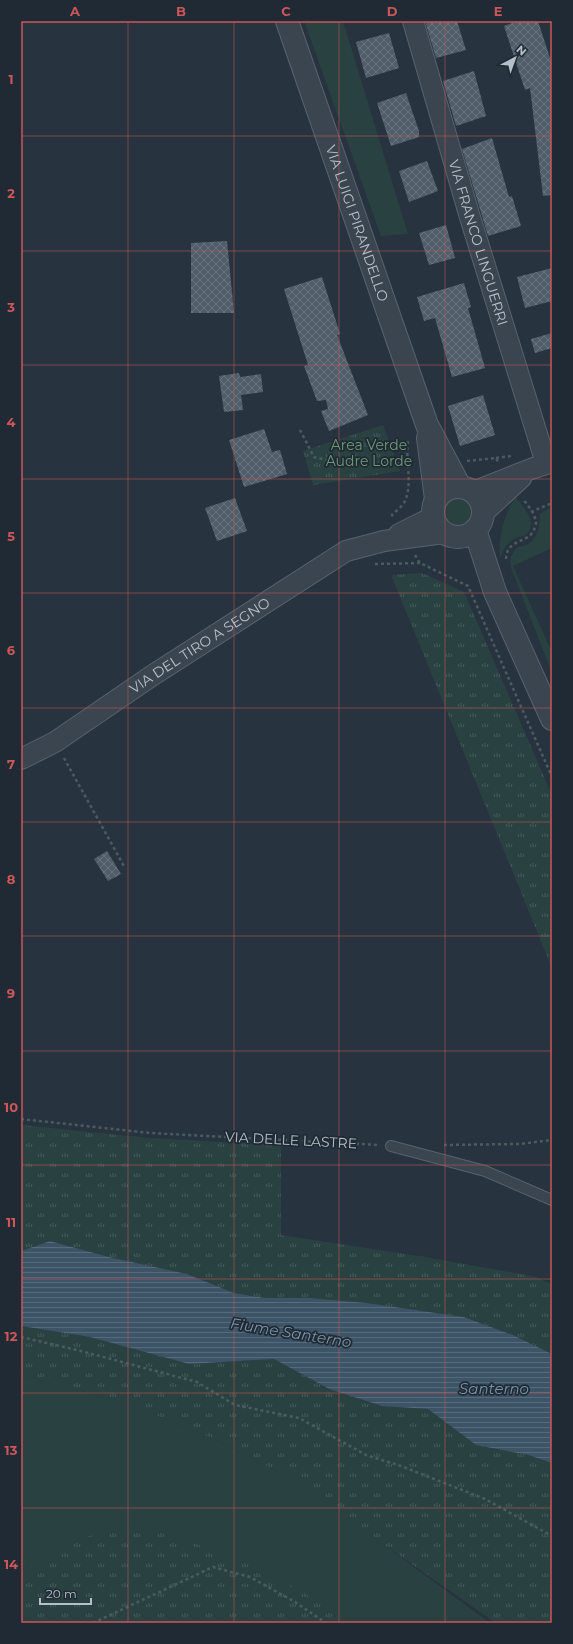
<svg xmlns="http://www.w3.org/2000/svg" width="573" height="1644" viewBox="0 0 573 1644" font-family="Montserrat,sans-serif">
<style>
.grass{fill:#2a4141}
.park{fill:url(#park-tufts)}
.water{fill:url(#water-rules)}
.building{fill:url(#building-cross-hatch)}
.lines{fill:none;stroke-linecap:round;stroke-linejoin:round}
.service-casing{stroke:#58636c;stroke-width:12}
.minor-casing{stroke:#58636c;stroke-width:22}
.tertiary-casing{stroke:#58636c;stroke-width:24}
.path{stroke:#495d5e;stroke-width:2.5;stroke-dasharray:3 3;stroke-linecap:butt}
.service{stroke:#3b454f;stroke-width:10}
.minor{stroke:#3b454f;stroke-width:20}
.tertiary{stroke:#3b454f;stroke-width:22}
.grid{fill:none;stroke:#cd5658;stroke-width:1;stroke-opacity:0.55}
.labels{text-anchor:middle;stroke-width:3.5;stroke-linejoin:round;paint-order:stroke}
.street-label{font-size:14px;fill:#b7c0c9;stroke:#1f2a34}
.park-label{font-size:14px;fill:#6f9974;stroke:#1f2a34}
.water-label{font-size:15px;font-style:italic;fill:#7994aa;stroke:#1f2a34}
.neatline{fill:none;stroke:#cd5658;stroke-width:1.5}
.grid-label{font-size:13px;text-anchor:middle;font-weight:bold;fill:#cd5658}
</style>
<defs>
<pattern id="park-tufts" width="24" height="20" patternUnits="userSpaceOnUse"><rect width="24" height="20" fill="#2a4141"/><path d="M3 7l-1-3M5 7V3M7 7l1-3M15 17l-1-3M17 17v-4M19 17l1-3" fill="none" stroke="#475b5b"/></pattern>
<pattern id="water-rules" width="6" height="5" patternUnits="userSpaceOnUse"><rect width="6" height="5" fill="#3d5366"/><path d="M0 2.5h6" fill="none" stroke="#576a7b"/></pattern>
<pattern id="building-cross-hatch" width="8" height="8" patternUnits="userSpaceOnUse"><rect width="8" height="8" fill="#505e69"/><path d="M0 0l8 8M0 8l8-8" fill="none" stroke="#67737d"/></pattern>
</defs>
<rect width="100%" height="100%" fill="#27333e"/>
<path class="grass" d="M304 21H343L408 234 381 236Z
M443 512a15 15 0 1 1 30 0a15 15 0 1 1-30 0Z
M516 497C524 509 539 522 526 535 511 538 505 544 500 559 497 541 505 511 516 497Z
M549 508 552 516V548L513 566 552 652V673L511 568 510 559 515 549C519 546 524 546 528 544 538 539 540 524 540 514Z
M21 1375 127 1403 214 1439 283 1474 311 1491 490 1623H21Z"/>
<path class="park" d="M383 425 400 471 313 485 303 451Z
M422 573 464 592 552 795V968L391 575Z
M21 1125 149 1138 281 1145V1235L425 1257 537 1277 552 1285V1354L513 1335 464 1317 367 1303 310 1298H264L234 1293 187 1274 109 1257 50 1241 21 1251Z
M21 1326 90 1337 189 1364 274 1359 329 1389 382 1406 428 1409 476 1445 528 1455 552 1463V1623H496L360 1528 311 1491 283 1474 214 1439 127 1403 21 1375Z
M121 1528 170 1534 255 1566 315 1599 353 1623H21V1572L38 1563 65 1552 70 1541Z"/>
<path class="water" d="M50 1241 109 1257 187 1274 234 1293 264 1298H310L367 1303 464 1317 513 1335 552 1354V1463L528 1455 476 1445 428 1409 382 1406 329 1389 274 1359 189 1364 90 1337 21 1326V1251Z"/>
<path class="building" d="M425 21H457L466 50 436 58Z
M518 21H538L552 64V195L543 196 530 88 525 90 504 26Z
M389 33 399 68 366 78 356 42Z
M474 71 486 116 456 126 443 81Z
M406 93 419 131V137L391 146 377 103Z
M492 138 509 197 512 196 521 226 488 236 462 149Z
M427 161 438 191 409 202 399 171Z
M446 225 455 258 429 265 419 233Z
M227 241 234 313H191V243Z
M552 268V301L525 308 517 277Z
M322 277 340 334 337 335 368 415 329 431 321 411 328 409 326 400 317 401 304 366 308 365 284 289Z
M464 283 471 307 468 308 485 368 452 377 435 318 424 321 417 297Z
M552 333V348L535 353 531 339Z
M239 373 240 377 261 374 263 392 241 395 243 410 224 412 219 376Z
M483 395 495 435 460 446 448 406Z
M264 429 272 452 280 450 287 474 244 487 229 440Z
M235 498 247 531 217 541 205 508Z
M107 851 121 874 108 881 94 859Z"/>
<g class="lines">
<g class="service-casing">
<path id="service" d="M391 1146 485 1171 552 1200"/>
</g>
<g class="minor-casing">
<g id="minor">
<path id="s1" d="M413 21 469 214 546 463"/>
<path d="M473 492 531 469 552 462"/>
<path d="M483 513 521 478"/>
<path d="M399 534 433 517"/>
<path id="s2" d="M21 759 55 742 153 675 346 551 384 541 444 533"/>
</g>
</g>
<g class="tertiary-casing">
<g id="tertiary">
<path id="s3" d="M287 21 427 425 460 487"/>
<path d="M428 438 436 499"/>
<circle cx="458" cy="512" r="25"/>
<path d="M475 530 495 592 552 719"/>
</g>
</g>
<path class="path" d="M300 430 314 457 342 464 367 461 407 464
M496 458 511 456
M467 461 496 458 498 462
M531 512 552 503
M393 516 392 515C396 511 403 506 405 501 413 483 405 460 408 441
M415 555 420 563 468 586 552 777
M506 559C507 537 530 545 535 527 536 524 537 520 535 518 533 511 527 505 523 499
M375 564 420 563
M64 758 125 868
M21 1119 150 1133 379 1145
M444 1145 519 1144 552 1140
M21 1337 81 1351 197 1382 235 1405 299 1418 366 1455 401 1466 485 1499 552 1536
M93 1623 213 1567 250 1577 295 1602 326 1623"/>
<use href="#service" class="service"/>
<use href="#minor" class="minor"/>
<use href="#tertiary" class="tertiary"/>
</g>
<path class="grid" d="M128 21V1623M234 21V1623M339 21V1623M445 21V1623M21 136H552M21 251H552M21 365H552M21 479H552M21 593H552M21 708H552M21 822H552M21 936H552M21 1051H552M21 1165H552M21 1279H552M21 1393H552M21 1508H552"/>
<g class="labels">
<g class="street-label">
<text dy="5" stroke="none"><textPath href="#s3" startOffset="214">VIA LUIGI PIRANDELLO</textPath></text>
<text dy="5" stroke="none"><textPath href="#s1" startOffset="231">VIA FRANCO LINGUERRI</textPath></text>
<text dy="5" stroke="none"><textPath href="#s2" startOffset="212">VIA DEL TIRO A SEGNO</textPath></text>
<text transform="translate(291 1140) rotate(3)" y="5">VIA DELLE LASTRE</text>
</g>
<g class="park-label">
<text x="369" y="450">Area Verde<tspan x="369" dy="16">Audre Lorde</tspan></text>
</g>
<g class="water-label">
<text transform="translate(291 1333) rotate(9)" y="5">Fiume Santerno</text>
<text x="494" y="1394">Santerno</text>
</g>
</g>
<rect width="573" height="1644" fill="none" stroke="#1f2a34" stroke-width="44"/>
<g transform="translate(515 58) rotate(41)" stroke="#1f2a34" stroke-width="3" paint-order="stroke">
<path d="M0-3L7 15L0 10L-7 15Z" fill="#b7c0c9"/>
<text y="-6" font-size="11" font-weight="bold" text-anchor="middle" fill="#b7c0c9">N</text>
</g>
<path d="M40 1598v6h51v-6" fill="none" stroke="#b7c0c9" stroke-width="2"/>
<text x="46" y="1598" font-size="12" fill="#b7c0c9" stroke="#1f2a34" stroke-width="3" paint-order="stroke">20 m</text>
<rect x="22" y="22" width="529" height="1600" class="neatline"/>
<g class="grid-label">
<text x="75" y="16">A</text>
<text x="181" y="16">B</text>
<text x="286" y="16">C</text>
<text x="392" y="16">D</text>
<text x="498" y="16">E</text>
<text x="11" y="84">1</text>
<text x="11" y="198">2</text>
<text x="11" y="312">3</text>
<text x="11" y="427">4</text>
<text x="11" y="541">5</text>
<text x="11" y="655">6</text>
<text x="11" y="769">7</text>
<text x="11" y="884">8</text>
<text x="11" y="998">9</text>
<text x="11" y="1112">10</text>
<text x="11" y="1227">11</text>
<text x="11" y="1341">12</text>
<text x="11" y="1455">13</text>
<text x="11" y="1569">14</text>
</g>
</svg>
